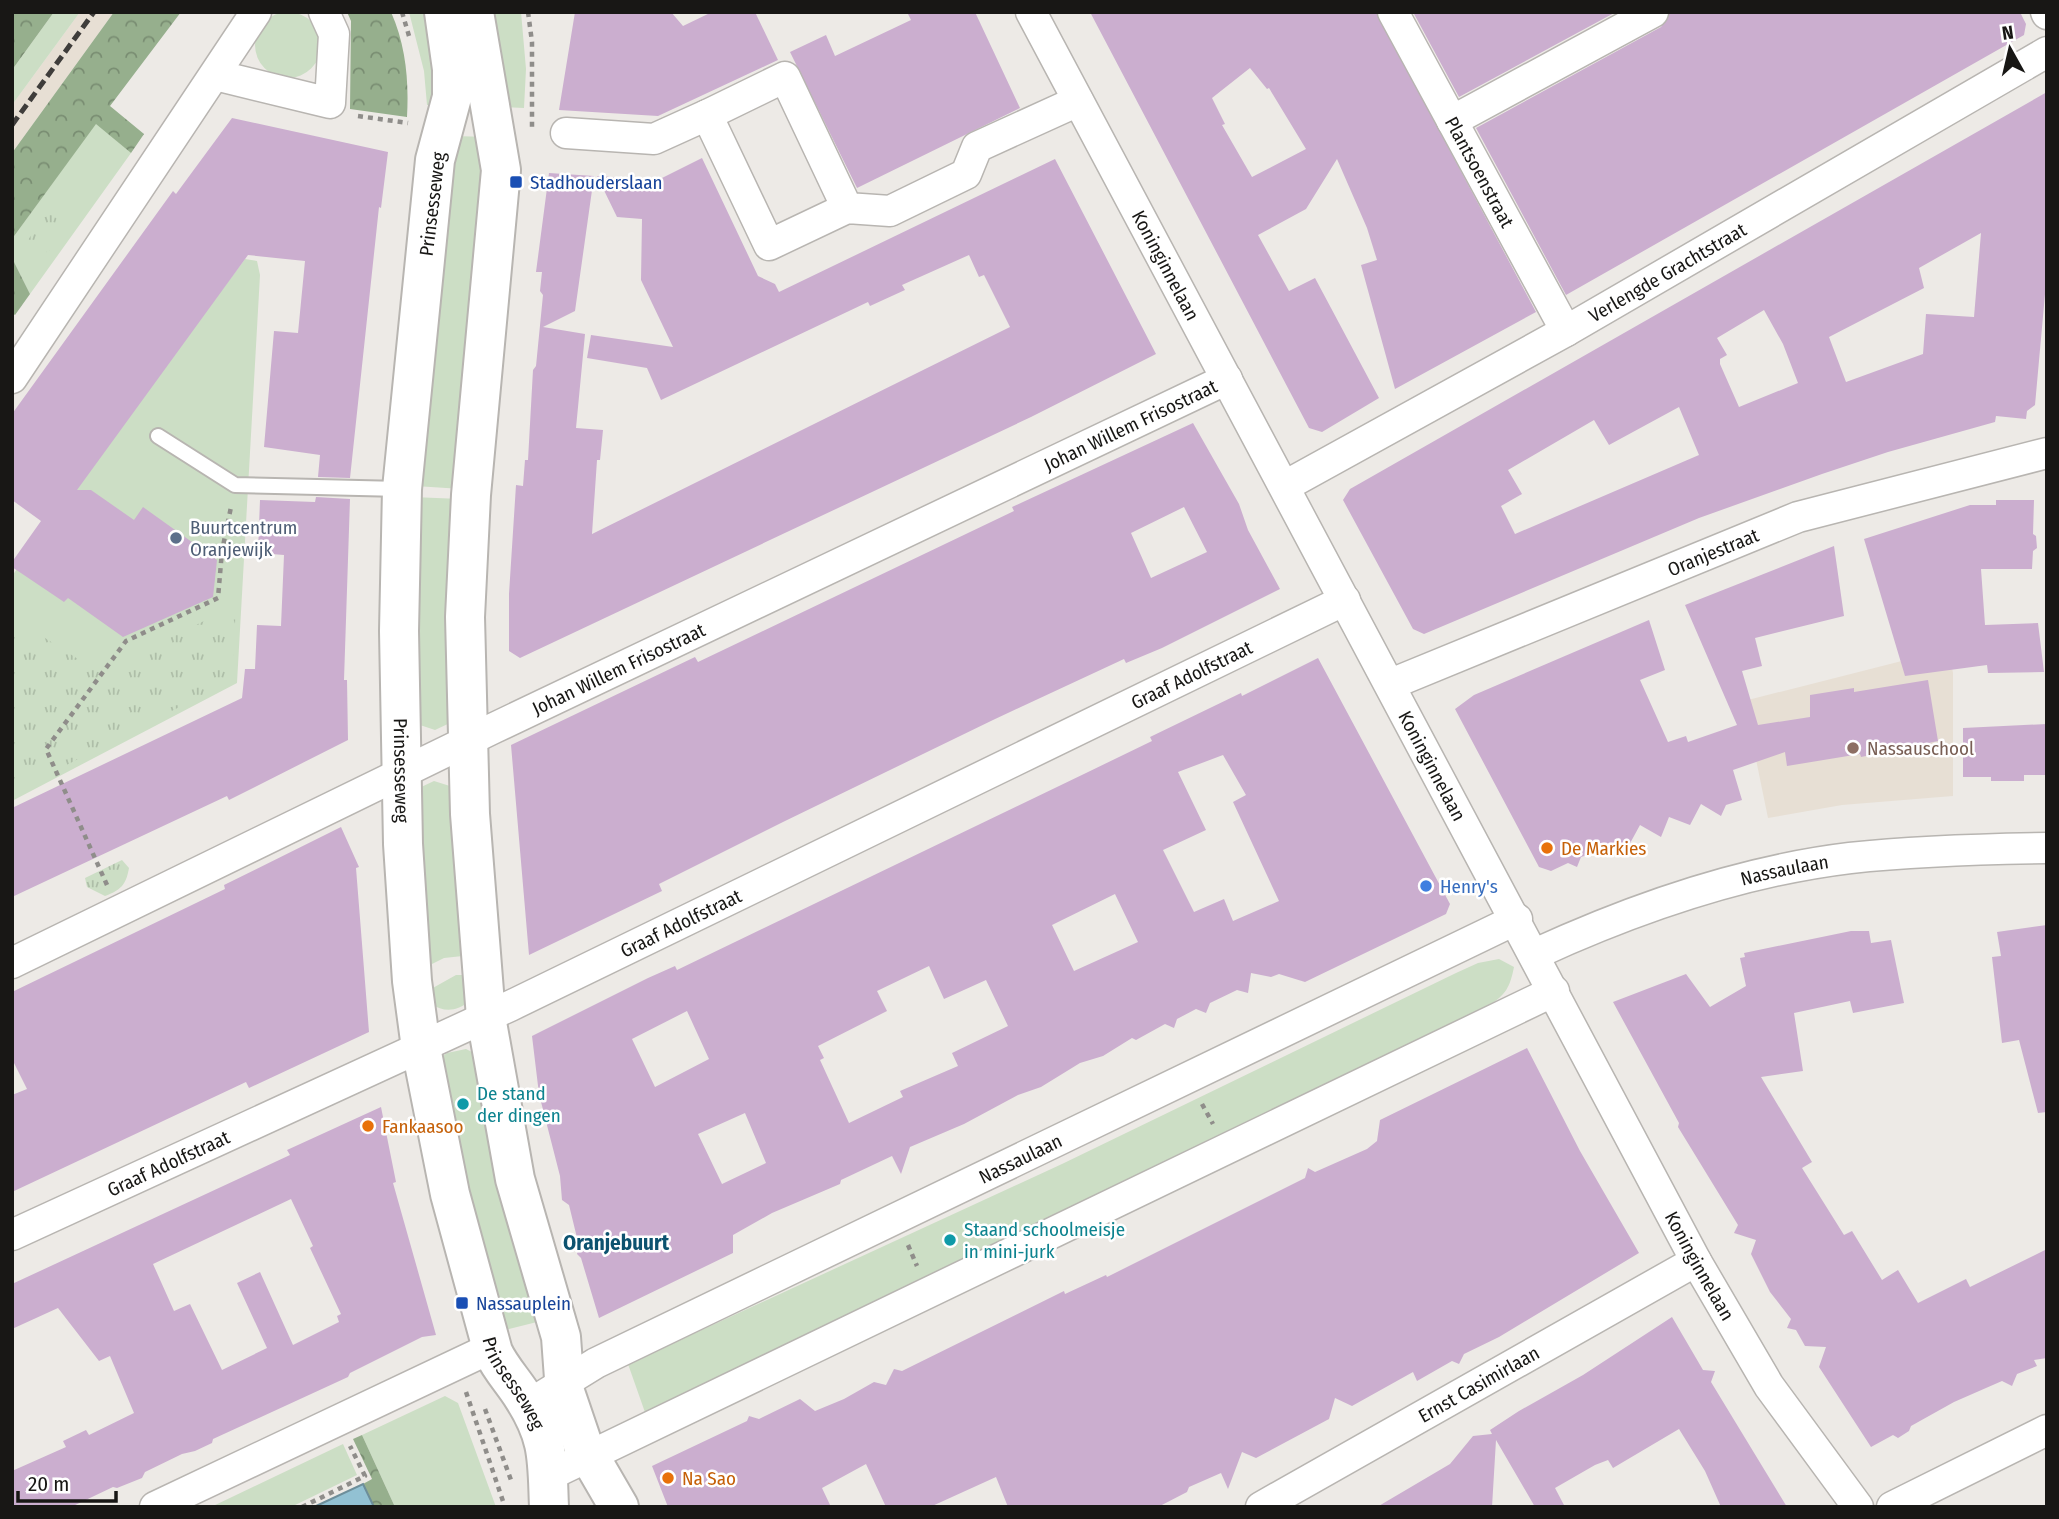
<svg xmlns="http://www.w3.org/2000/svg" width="2059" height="1519" viewBox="0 0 2059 1519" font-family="'Fira Sans Condensed',sans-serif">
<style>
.built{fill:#e7dfd4}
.grass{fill:#ccdec5}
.forest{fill:url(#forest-crowns)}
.park{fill:url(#park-tufts)}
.water{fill:#92c1d3;stroke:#6d8e9a;stroke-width:2}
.building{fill:#cbaecf;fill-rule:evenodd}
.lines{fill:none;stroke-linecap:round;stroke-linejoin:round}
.lane-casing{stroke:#b8b5b1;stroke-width:18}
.street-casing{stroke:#b8b5b1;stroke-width:33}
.secondary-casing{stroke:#b8b5b1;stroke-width:42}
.path{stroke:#8f8d8a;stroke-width:4.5;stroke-dasharray:5 5;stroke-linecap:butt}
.lane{stroke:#fff;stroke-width:14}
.street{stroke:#fff;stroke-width:30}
.secondary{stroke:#fff;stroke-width:38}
.rail{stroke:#3f3d3b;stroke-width:5;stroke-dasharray:10 5;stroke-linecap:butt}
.transit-dot{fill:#1a4fb4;stroke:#fff;stroke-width:2.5}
.service-dot{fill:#5c6f8a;stroke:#fff;stroke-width:2.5}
.education-dot{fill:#8d6e63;stroke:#fff;stroke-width:2.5}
.food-dot{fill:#e8710a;stroke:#fff;stroke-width:2.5}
.shop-dot{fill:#3f7fe0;stroke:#fff;stroke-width:2.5}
.culture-dot{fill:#0f9aa8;stroke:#fff;stroke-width:2.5}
.labels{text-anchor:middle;stroke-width:5;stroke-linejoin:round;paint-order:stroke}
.street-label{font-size:19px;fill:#181715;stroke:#fff}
.transit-label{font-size:19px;fill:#164399;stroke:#fff;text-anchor:start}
.service-label{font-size:19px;fill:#4e5e75;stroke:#fff;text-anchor:start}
.education-label{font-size:19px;fill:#785e54;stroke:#fff;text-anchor:start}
.food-label{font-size:19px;fill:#c56008;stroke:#fff;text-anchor:start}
.shop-label{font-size:19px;fill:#366cbe;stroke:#fff;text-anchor:start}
.culture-label{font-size:19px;fill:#0d838f;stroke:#fff;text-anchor:start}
.neighbourhood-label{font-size:21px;font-weight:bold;fill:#0c526f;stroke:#fff}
</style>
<defs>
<pattern id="forest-crowns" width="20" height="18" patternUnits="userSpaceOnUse" patternTransform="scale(1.75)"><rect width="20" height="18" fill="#96af8d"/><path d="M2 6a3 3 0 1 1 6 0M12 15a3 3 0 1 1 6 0" fill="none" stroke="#798d72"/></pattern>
<pattern id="park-tufts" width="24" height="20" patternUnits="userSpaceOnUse" patternTransform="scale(1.75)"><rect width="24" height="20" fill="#ccdec5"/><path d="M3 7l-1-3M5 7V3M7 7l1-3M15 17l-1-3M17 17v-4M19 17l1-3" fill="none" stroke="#aebea8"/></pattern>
</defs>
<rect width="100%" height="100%" fill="#edeae6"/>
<path class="built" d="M80 12H114L12 153V105Z
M1949 649 1953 673V796L1842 805 1768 818 1744 701Z"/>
<path class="grass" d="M255 45a33 33 0 1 1 66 0a33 33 0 1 1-66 0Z
M54 12H80L12 105V70Z
M409 12H435L440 105H427L424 71Z
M485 12H521L526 69 524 108 500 107Z
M96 123 131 153 30 294 12 258V239Z
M454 136 488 137 462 489 415 486Z
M245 259 257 261 260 275 237 683 12 801V576L106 445Z
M412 497 461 499 452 722 435 730 417 724Z
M434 781 453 787 472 955 444 958 420 970 417 789Z
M1499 959 1514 967C1510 987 1506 995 1488 1006L647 1418 628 1364 1062 1164 1456 973 1478 963Z
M456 975H466L470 1001C457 1011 445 1013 431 1004V989Z
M466 1049 474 1053 545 1320 497 1332 439 1059 447 1053Z
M445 1396 458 1403 496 1507H395L362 1435Z
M343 1444 357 1475 291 1507H211Z"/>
<path class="forest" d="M12 12H54L12 70Z
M114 12H181L110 106 144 134 131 153 96 124 12 239V153Z
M347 12H391C406 46 409 81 407 117L350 109 351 21Z
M12 258 30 294 15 315 12 313Z
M362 1435 395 1507H374L363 1484 372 1479 353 1439Z"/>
<path class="park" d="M47 212 66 225 48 253 28 240Z
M236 605 232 680 12 793V617L100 673Z
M122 860 129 868C126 885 121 890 105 896L87 887 85 878Z"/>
<path class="water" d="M363 1484 374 1507H314Z"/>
<path class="building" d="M575 12H671L683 26 712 12H755L778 60 658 116 559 110Z
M907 12H975L1020 108 857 188 790 52 826 35 835 56 911 20Z
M1090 12H1376L1536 312 1395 389 1361 265 1377 260 1367 228 1337 159 1306 209 1258 235 1289 291 1315 278 1379 398 1322 432 1309 428ZM1250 68 1267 89 1269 88 1306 149 1252 177 1222 125 1225 124 1212 98Z
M1413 12H1616L1459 97Z
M1670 12H2020L2026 24 2024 35 1566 295 1476 128 1661 27Z
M2047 92V272L2035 405 2027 411 2026 419 1996 416 1995 422 1888 452 1822 474 1699 518 1424 634 1413 629 1343 500 1350 489ZM1981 233 1974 317 1926 314 1923 354 1846 382 1829 337 1924 288 1919 268ZM1764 310 1783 344 1798 383 1739 407 1720 364V359L1727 355 1717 338ZM1679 407 1699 455 1515 534 1501 506 1522 494 1508 470 1594 420 1609 445Z
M232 118 388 152 381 208 379 207 350 478 318 477 320 455 264 447 274 331 298 333 305 261 248 255 77 490H91L134 520 143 507 217 560 213 597 123 637 68 598 64 602 12 567V562L41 521 12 500V414L173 191 176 194Z
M702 158 758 276 775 284 779 292 1055 159 1156 354 1031 417 520 658 509 651V594L516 485 523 486 525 460H528L533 370 536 366 543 295 540 291 542 272H536L549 173 594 176 575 311 543 327 585 334 576 428 603 430 600 460H597L592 534 1010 327 984 275 979 277 969 255 902 285 905 290 870 306 868 302 661 400 647 368 587 358 591 335 673 347 641 280 642 219 617 217 597 176 658 180Z
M1193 423 1239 504 1248 530 1280 589 1162 648 1126 663 1124 659 993 720 783 822 659 884 662 891 529 955 511 745 695 657 698 662 1014 511 1012 507ZM1184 507 1207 552 1151 578 1131 533Z
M316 497 350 499 344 680H347L348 740 229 800 227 796 12 897V808L242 698 245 669H255L257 625 281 626 284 555 258 553 260 500 315 502Z
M1996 500H2034L2033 534 2036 536 2037 548 2033 551 2032 569H1981L1985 625 2038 623 2044 672 1988 673 1987 665 1905 676 1864 539 1970 505H1996Z
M1834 546 1844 616 1755 638 1762 666 1742 671 1758 725 1810 717V695L1854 688V692L1928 680 1938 741 1861 757 1860 754 1787 766 1785 752 1733 770 1742 800 1726 805 1721 816 1701 804 1690 825 1669 817 1661 837 1640 825 1628 847 1622 844 1581 857 1577 867 1568 863 1551 871 1539 867 1455 709 1474 695 1649 620 1665 670 1640 680 1668 742 1686 736 1688 742 1737 725 1685 605Z
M1318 658 1450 904 1446 914 1305 982 1279 974 1271 977 1251 973 1248 993 1237 990 1210 1003 1206 1013 1196 1009 1177 1019 1174 1028 1165 1024 1136 1040 1132 1038 1103 1056 1080 1063 1041 1087 1018 1095 964 1124 910 1147 901 1174 892 1156 841 1180 840 1184 772 1213 733 1235V1253L599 1318 581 1258 577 1254 579 1246 569 1205 562 1200 560 1176 539 1094 532 1036 648 978 675 966 677 970 1086 773 1152 741 1150 737 1241 693 1242 696ZM1223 755 1246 795 1233 802 1279 901 1233 921 1224 899 1194 912 1163 850 1206 830 1178 772ZM1115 894 1138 942 1074 971 1052 925ZM929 966 944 999 986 980 1008 1026 952 1053 958 1066 900 1091 903 1097 849 1123 820 1060 824 1058 818 1046 887 1011 877 991ZM687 1011 709 1059 655 1087 632 1039ZM745 1113 766 1163 722 1184 698 1134Z
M2047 724V775H2024V781H1991V777H1963V728Z
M341 827 359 867 356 868 369 1032 249 1088 246 1082 12 1192V1095L27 1089 12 1059V992L225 889 224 885Z
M2047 925V1112L2038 1113 2019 1040 2002 1043 1992 957 2001 956 1997 932Z
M1851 931H1869L1871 943 1891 940 1904 1003 1853 1013 1850 1001 1794 1013 1803 1071 1761 1077 1812 1162 1802 1168 1844 1235 1852 1231 1882 1280 1898 1270 1918 1303 1966 1279 1970 1287 2047 1249V1358L2034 1360 2037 1366 2017 1374 2012 1386 2002 1381 1954 1402 1911 1426 1909 1431 1898 1438 1893 1435 1871 1447 1819 1367 1826 1347 1805 1346 1796 1330 1787 1328 1791 1319 1770 1292 1751 1254 1756 1240 1734 1233 1738 1225 1678 1127 1679 1123 1613 1002 1686 974 1710 1007 1746 986 1740 958 1745 957 1744 953Z
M1527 1048 1580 1151 1639 1253 1499 1337 1464 1354 1459 1364 1452 1361 1417 1381 1413 1372 1352 1406 1335 1398 1329 1419 1256 1458 1242 1452 1228 1489 1221 1473 1189 1487 1187 1492 1158 1507H1008L996 1477 930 1507H886L866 1464 822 1488 831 1507H668L652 1466 747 1421 749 1416 759 1419 800 1399 815 1411 844 1399 874 1382 886 1385 894 1369 902 1371 1064 1291 1065 1294 1106 1275 1107 1277 1305 1178 1308 1168 1315 1172 1367 1149 1377 1141 1380 1120Z
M381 1107 396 1182 393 1183 436 1335 422 1337 350 1373 348 1377 213 1439 212 1443 195 1451 182 1454 145 1472 142 1478 117 1488 113 1487 71 1507H12V1471L66 1447 63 1441 86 1430 89 1435 134 1413 110 1356 99 1361 58 1308 12 1329V1284L290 1155 287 1150ZM291 1199 313 1246 310 1248 341 1314 337 1316 339 1322 293 1345 260 1272 237 1283 267 1348 222 1370 190 1304 174 1311 153 1264Z
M1672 1317 1703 1370 1715 1371 1711 1382 1787 1507H1721L1705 1471 1679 1429 1613 1468 1608 1460 1595 1465 1555 1488 1565 1507H1535L1496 1440 1492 1507H1377L1450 1464 1473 1436 1492 1434 1490 1430 1519 1411 1583 1375Z"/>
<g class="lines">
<g class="lane-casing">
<path id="lane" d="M158 436 235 485 401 489"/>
</g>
<g class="street-casing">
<g id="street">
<path id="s1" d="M1031 12 1696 1261 1769 1386 1858 1507"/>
<path id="s2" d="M1393 12 1566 331"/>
<path d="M2046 12 2047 14"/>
<path d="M215 75 330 103 334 34 324 12"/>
<path d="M1452 121 1653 12"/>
<path d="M566 133 654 139 707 115"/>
<path d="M847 208 785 77 707 115 769 245 847 208 890 211 966 174 977 147 1078 101"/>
<path d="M12 378 256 12"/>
<path id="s3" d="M1285 486 1566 331 2047 52"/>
<path id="s4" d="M1391 684 1798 517 2047 453"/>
<path id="s5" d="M1535 954C1633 909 1742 871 1850 858 1915 851 1981 849 2047 848"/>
<path id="s6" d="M12 963 492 729 1227 379"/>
<path id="s7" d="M12 1235 510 1006 1345 600"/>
<path id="s8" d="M528 1405 596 1363 1517 919"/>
<path d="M550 1475 1554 991"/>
<path d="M155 1507 491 1348"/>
<path id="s9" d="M1261 1507 1696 1261"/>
<path d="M1892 1507 2047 1430"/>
</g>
</g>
<g class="secondary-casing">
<g id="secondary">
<path id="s10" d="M444 12 452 69V97L435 160 402 489 399 631 403 844 412 981 421 1048 450 1194 493 1352C501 1369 513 1381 523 1397 550 1439 547 1461 549 1507"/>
<path d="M474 12 501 170 471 495 465 617 470 814 486 1017 515 1179 561 1337 565 1392 583 1445 619 1507"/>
</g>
</g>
<path class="path" d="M402 12 409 36
M528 12 532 42V127
M358 116 408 123
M107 885 46 749 126 641 218 598 222 551 231 507
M1202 1104 1213 1124
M908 1245 917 1266
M466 1392 505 1507
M485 1409 511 1480
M302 1507 365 1476 350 1446"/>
<use href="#lane" class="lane"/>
<use href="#street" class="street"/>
<use href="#secondary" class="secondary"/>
<path class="rail" d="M12 125 94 12"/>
</g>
<g class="transit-dot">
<rect x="509" y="175" width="14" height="14" rx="3.5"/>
<rect x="455" y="1296" width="14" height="14" rx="3.5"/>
</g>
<circle class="service-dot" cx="176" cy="538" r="7"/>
<circle class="education-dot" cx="1853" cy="748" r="7"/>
<g class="food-dot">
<circle cx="1547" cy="848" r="7"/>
<circle cx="368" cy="1126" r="7"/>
<circle cx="668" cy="1478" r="7"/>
</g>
<circle class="shop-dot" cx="1426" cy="886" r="7"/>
<g class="culture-dot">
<circle cx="463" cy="1104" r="7"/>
<circle cx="950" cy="1240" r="7"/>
</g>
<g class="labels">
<g class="street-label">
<text dy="7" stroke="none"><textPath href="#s2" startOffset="182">Plantsoenstraat</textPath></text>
<text transform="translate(432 204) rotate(-83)" y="7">Prinsesseweg</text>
<text dy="7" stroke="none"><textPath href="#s1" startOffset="287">Koninginnelaan</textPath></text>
<text dy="7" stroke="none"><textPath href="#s3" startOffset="438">Verlengde Grachtstraat</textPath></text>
<text dy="7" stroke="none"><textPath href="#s6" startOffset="1241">Johan Willem Frisostraat</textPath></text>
<text dy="7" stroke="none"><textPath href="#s4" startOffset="348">Oranjestraat</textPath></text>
<text dy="7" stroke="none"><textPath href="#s6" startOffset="674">Johan Willem Frisostraat</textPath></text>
<text dy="7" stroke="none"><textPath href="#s7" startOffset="1306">Graaf Adolfstraat</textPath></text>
<text dy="7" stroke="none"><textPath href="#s1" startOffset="854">Koninginnelaan</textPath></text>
<text dy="7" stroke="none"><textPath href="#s10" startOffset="763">Prinsesseweg</textPath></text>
<text dy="7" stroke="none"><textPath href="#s5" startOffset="264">Nassaulaan</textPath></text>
<text dy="7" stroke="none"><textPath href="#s7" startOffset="738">Graaf Adolfstraat</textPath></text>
<text dy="7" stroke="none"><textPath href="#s8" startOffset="551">Nassaulaan</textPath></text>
<text dy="7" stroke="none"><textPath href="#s7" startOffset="172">Graaf Adolfstraat</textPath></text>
<text dy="7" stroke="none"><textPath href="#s1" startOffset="1421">Koninginnelaan</textPath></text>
<text dy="7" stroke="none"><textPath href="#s10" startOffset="1391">Prinsesseweg</textPath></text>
<text dy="7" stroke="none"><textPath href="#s9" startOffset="250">Ernst Casimirlaan</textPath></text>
</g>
<g class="transit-label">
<text x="530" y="189">Stadhouderslaan</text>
<text x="476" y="1310">Nassauplein</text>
</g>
<g class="service-label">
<text x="190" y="534">Buurtcentrum<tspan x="190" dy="22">Oranjewijk</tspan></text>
</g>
<g class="education-label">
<text x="1867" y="755">Nassauschool</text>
</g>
<g class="food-label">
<text x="1561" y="855">De Markies</text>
<text x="382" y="1133">Fankaasoo</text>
<text x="682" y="1485">Na Sao</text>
</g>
<g class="shop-label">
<text x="1440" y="893">Henry's</text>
</g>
<g class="culture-label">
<text x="477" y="1100">De stand<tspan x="477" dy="22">der dingen</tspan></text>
<text x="964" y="1236">Staand schoolmeisje<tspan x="964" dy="22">in mini-jurk</tspan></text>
</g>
<g class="neighbourhood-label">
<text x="616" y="1250">Oranjebuurt</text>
</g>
</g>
<rect width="2059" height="1519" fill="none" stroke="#181715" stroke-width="28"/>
<g transform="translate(2010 49) rotate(352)" stroke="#ffffff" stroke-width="5" paint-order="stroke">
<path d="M0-5L12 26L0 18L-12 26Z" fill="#181715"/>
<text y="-10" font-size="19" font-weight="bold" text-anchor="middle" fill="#181715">N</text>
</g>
<path d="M18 1491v10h98v-10" fill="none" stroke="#181715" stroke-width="3.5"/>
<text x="28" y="1491" font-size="21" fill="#181715" stroke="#ffffff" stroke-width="5" paint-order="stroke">20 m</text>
</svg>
